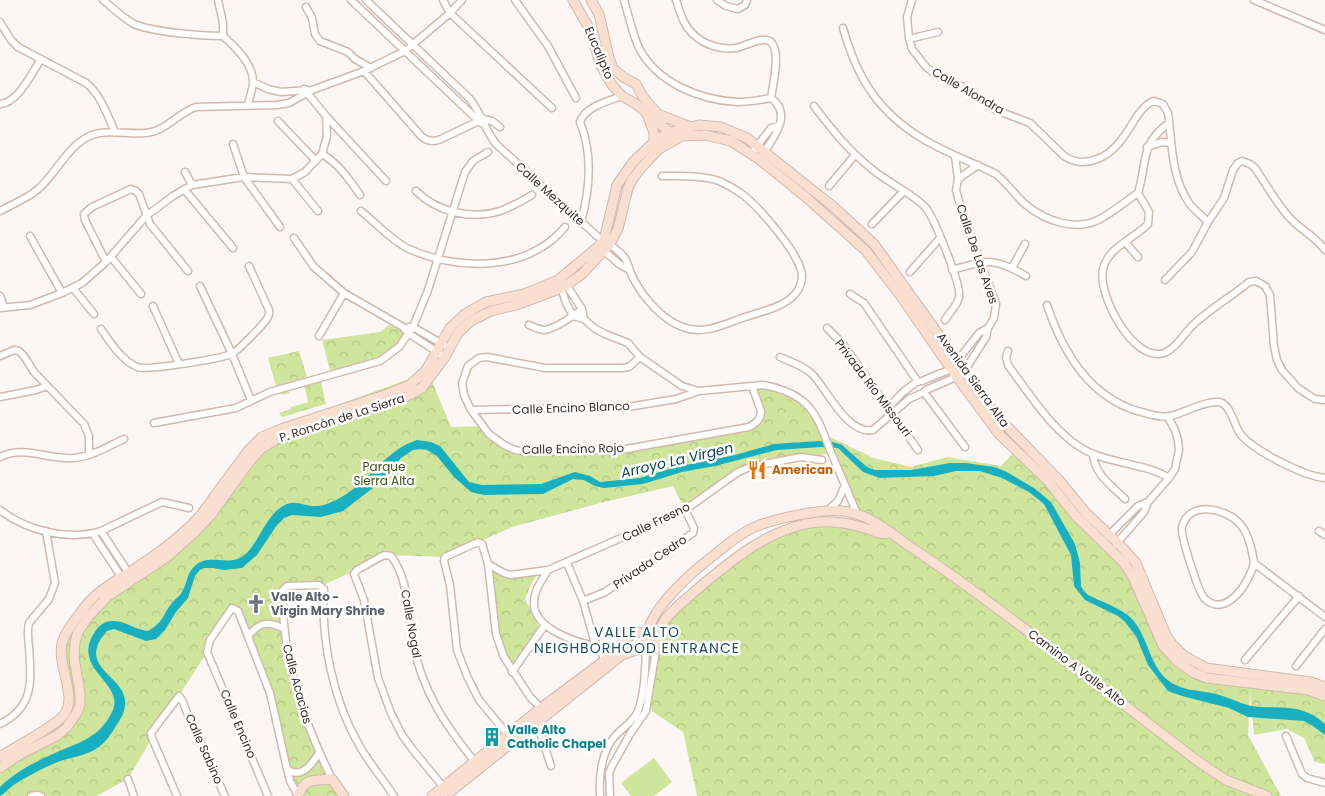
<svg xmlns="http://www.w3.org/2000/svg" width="1325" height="796" viewBox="0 0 1325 796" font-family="Poppins,sans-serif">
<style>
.grass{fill:#cee59b}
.forest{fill:url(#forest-crowns)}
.water{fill:#18b0c1}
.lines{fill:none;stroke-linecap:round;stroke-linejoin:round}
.street-casing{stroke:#d1b9af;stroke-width:9}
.secondary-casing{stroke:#d1b9af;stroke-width:11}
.street{stroke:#fff;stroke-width:6}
.secondary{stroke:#f8dfcf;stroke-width:9}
.labels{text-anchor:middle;stroke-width:5;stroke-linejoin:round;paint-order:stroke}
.street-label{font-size:12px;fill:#392f2c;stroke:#fff}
.park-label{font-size:12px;fill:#425112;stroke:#fff}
.food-label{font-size:12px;font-weight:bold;fill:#c56008;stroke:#fff;text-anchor:start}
.worship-label{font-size:12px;font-weight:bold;fill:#5b616d;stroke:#fff;text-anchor:start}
.culture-label{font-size:12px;font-weight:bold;fill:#0d838f;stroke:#fff;text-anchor:start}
.water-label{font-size:14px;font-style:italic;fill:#08454c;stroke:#fff}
.neighbourhood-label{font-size:14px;letter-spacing:1px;fill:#1c5160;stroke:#fff}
</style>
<defs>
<pattern id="forest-crowns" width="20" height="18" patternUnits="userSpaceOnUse" patternTransform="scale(1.25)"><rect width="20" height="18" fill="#cee59b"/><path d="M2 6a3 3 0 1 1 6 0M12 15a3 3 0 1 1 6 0" fill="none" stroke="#b2c586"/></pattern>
</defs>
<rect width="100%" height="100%" fill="#fcf7f5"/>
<path class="grass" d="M654 758 672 782 654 796H631L621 783Z"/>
<path class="forest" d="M389 325 404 331C402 336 400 341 398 346 387 364 349 368 330 370L322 340 380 332Z
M299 351 307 377 276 386 268 358Z
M428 372 451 427 483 426 515 450 626 449 749 427 760 418 752 386 779 389 810 409 832 453 750 467 685 510 673 486 604 502 512 527 445 557 389 555 321 586H287L282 594 283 628 307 724 344 796H298L290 783 270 693 237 605 230 606 207 652 152 738 128 779 96 796H0V757L59 719 67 708 64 638 92 598 199 523 269 430Z
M320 377 326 404 282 417 279 413 291 409V407L308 402 305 388 303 387 289 391V393L283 395 279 390Z
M830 437 874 458 911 467 947 457 1001 466 1015 451 1124 563 1154 627 1194 673 1311 693 1325 700V764L1315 762 1304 738 1287 729 1254 735 1250 691 1248 735 1281 796H697L683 732 652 711 650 704 657 638 675 609 763 541 804 525 840 519 862 521Z
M491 570 512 577 537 576 532 582 525 599 539 627 513 669 498 630Z"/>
<path class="water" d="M417 440 431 442 440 446 469 482 482 485 541 484 575 472 590 476 600 482 640 478 676 467 735 455 774 444 819 441H830L842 445 867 467 875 470H911L950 463H966L994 467 1005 471 1034 488 1051 502 1075 544 1080 563 1081 586 1083 590 1088 595C1102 602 1121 608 1132 619 1149 637 1149 669 1172 683 1183 690 1199 691 1212 693 1227 696 1238 703 1252 706 1270 709 1289 705 1306 712 1313 714 1319 719 1325 724V735L1313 726 1304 721 1248 717 1229 708 1182 696 1168 691 1148 665 1136 636 1125 622 1118 616 1085 600 1074 586 1071 555 1044 504 1029 492 1002 478 980 471H956L934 476 880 478 863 472 838 448 821 447 777 450 715 466 682 472 643 484 604 488 595 486 584 480 573 479 543 494 484 495 471 492 454 477 437 456 427 450 420 449 413 450 401 458 378 484 343 511 321 517 292 515 284 518 277 525 257 555 242 568 224 570 213 568H204L200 570 195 576 188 598 176 612 165 630 156 639 146 641 114 629 107 631C68 675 149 676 118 723 113 731 107 741 99 747 87 756 69 757 55 763 41 769 28 776 15 784 9 788 5 793 0 796V787C15 772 35 762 55 753 79 742 99 739 112 712 127 682 68 670 96 630 100 625 105 621 112 621 125 620 135 630 148 631 165 621 162 615 172 603 175 599 180 596 182 592 188 582 186 573 196 565 209 554 225 565 240 558 257 549 263 520 280 508 296 497 302 507 317 506 324 506 332 502 338 499 368 484 385 450 417 440Z"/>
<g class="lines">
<g class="street-casing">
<path id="street" d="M103 0C113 8 123 18 134 24 153 32 201 36 223 36
M218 0 223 23V36
M351 0 481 123
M366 0 470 99C481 113 485 130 496 144L597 236C605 241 622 252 626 260 629 266 630 272 633 278 643 297 662 320 683 327 703 335 723 325 742 318 759 312 784 308 796 293 800 288 802 281 802 275 800 254 759 207 742 194 735 189 726 184 719 181 701 175 680 176 662 176
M443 0 450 13 552 108
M515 0 548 46 576 98
M624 0C629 16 632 33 639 48 657 83 700 100 737 102 748 102 760 100 771 98
M676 0C680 12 683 25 693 34 704 45 721 50 736 48 747 46 769 31 774 47 779 59 773 85 771 98 793 114 774 138 762 155
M717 0 726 6 738 9 745 5 747 0
M912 0 907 17 909 38 912 49 926 67 935 74 963 87 996 110 1030 123 1064 156C1075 163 1085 164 1097 159 1128 148 1133 108 1154 101L1163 104 1168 113C1172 142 1171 177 1189 203 1194 210 1202 216 1208 222
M1254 0 1325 30
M306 7 312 18 315 34 320 41 348 52 355 59 371 68
M0 22 11 40 18 47 86 83C101 95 107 115 115 132
M843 28C857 78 878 112 923 139 946 153 972 162 996 174 1007 183 1015 195 1025 204 1045 221 1076 232 1100 219 1113 212 1126 201 1138 193
M223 36C235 47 253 63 253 82 253 89 249 98 248 105
M909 39 938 32
M364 71 422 137C429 142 434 142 441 139L483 119 492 121 500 127
M253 82 268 89 281 92 308 90
M0 104C18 103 32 73 41 59
M814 106C833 131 848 150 873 170 889 183 913 194 926 208 934 218 962 286 959 297 958 305 949 313 945 320
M326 116 386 181
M278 121 316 161
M233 144 244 177 280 227
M1147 147 1162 142 1171 143
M322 154C339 164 349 179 360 195
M751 154 771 128 778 126
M185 172 192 185
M292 179 318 211
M958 179 978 165
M829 186 855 155
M184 189 233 248
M416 191C437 212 471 220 500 211 511 207 522 201 532 195
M1138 193 1149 212 1148 224C1134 239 1108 247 1103 269 1097 294 1133 363 1164 353 1177 348 1184 333 1194 324 1210 309 1231 297 1249 282L1256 281 1265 286 1270 295 1274 346 1277 360 1282 370 1298 388 1307 394 1315 399 1325 400
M1138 193C1148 161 1139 145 1169 123
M0 211C13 204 26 199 37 190 55 175 65 151 84 139 103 127 125 135 145 133 165 132 178 113 196 107L277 105 289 103 312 90 364 71 405 51 450 13 462 0
M361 211C376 223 392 241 409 249 449 267 504 271 542 247 551 242 558 235 565 227
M581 222C590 189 593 154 580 122 585 107 608 101 622 96
M872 224 904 191
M30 236 62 293
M294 238 314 267 344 293 403 327 408 333 445 357
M1125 242 1138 257
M602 249 619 264 628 269
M111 257 141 294
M106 262 85 220 84 214 92 207 131 189 136 191 139 194 150 224 188 271
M1012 268 1025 244
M952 270C987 260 994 257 1026 276
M910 272 940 238
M1165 280 1192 252 1208 222 1224 198 1233 170 1238 163 1242 161 1250 164 1255 168C1266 184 1275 201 1288 216 1299 229 1315 236 1325 250
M565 283 582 309 584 319
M560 284 566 303 573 316 584 319 594 328 605 334 628 343 640 357 682 386 698 391
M200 286 232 354 251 400
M73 288 94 314
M850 294 864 303 918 382
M0 296 4 307
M1047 305C1063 353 1092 401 1145 413 1153 415 1162 418 1171 416 1183 413 1211 398 1222 403 1231 408 1234 423 1239 432 1251 450 1304 476 1325 478
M153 306 179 364
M0 308 30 305 62 293 82 283 106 262 146 216 173 196 192 185 244 177 292 179 305 172 322 154 327 136 326 116 304 89
M529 325C534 327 539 330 545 330 556 328 573 316 582 309
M409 327H413L449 348
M827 328 843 344 918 450
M101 329C110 342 121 360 137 367 145 371 220 359 231 354 236 353 266 322 268 317 270 314 269 313 269 310L249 266
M319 336 344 293
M1008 351 1006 357 1008 365C1030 395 1059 442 1096 455 1119 464 1149 465 1169 478
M0 356 14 350 19 351 24 356 34 372 84 424 89 436V455
M640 357 629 367 622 368H545L487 357 479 358 468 366 462 383 464 395 471 410 489 434 504 445 515 450 526 452 626 449 749 427C756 423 761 420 761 411L752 386
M780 357C791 362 804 366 812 374 827 389 847 435 873 430L909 399 920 394
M922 381 951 369 979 333 988 328
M926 390 956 377 965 370 986 337 988 328 994 318 996 304 993 296 961 209 956 190 958 179 955 156
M924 392 965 447
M0 397 36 390 47 386
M888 409 889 407 903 392 914 384
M471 410 628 407 676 399 699 391 763 385C777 387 794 393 805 403 818 415 824 434 830 450 839 471 848 492 857 514
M154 423 236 408 270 392 380 361 399 347 413 327 428 290 465 172 473 161 488 152
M1093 454C1094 474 1112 486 1125 499
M0 457C24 445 49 460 73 458 91 457 109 446 124 439
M0 510C27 531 68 541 101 531L162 502 189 508
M828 510 838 501 845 485
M101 531 130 575
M1319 531 1325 535
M93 534 124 581
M1108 536 1138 506 1148 502
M1116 544 1144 512 1148 502 1169 478 1175 469 1179 450 1178 440 1175 430 1168 417
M567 563 583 601 594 640 601 651 604 661
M1254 563C1250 581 1227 619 1205 599 1199 594 1180 535 1182 527 1189 500 1226 508 1240 524 1249 534 1252 549 1254 563L1325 617
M488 564 504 573 510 575 548 570 685 510 738 472 750 467 801 457 822 460
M548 570C542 580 534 590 534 602 532 628 575 642 595 646 603 647 611 646 619 647
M583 601 605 592 693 533 694 528 685 510
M248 636C260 622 266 621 283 628
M1245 660 1299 596
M1296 666 1325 629
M512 672 545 625
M537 723 551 766
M0 724C35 707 31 680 29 647 28 639 27 631 29 623L49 599 55 583 46 531
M508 735 479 700 467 676 457 650 450 585 444 561 445 557 478 542 482 544 488 564 496 634 504 657 530 697 544 711
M1286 736 1302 774 1307 778 1325 783
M287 769C301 780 312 764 319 753
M128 779 134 796
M332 779C303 720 281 657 283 590L287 586 319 585 324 589C321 641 333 700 359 745 369 763 383 779 394 796
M445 789 413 750 402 735 391 713 378 678 364 600 354 574 357 570 384 555 391 556C410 581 407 614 413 644 423 692 445 725 475 762
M31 796 37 795 41 796
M177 796 152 738 151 733 179 696 183 702 189 718 225 796
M268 796 207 652 210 640 232 608 238 611 270 693 287 769 290 781 298 796
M600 796C599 774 601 750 617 734 625 726 634 721 638 711 645 692 645 669 646 649
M610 796 609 773 612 766 630 734 646 711 656 650"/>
</g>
<g class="secondary-casing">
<path id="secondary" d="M573 0 590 30 601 66 612 85 622 96 636 104 674 136
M591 0 599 14 609 58 613 68 623 77 636 84 643 97 663 120
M647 114 654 133V142
M658 114 691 127
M646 649C647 644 647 639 647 634 653 606 692 572 714 555 727 545 740 533 755 527 773 519 824 508 843 511 873 515 891 534 915 550 953 575 989 602 1025 629 1083 673 1141 718 1199 762L1226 780 1267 796
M0 757C16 746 53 728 64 715 78 696 57 667 62 644 65 631 76 619 84 608 95 593 112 583 128 573 154 556 179 539 200 516L247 452 262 437 281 429 388 394 410 385 426 370 450 328 465 314 486 302 524 294 558 280 599 246 604 240 617 185 633 162 654 142 670 132 699 125 721 127 747 138 834 207 874 244 996 415 1059 480 1086 513 1118 543 1136 563 1166 635 1172 644 1183 655 1206 668 1311 682 1325 687
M0 768 17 756 58 735 67 727 76 714 80 705V693L74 658 75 642 78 632 89 616 108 596 167 557 194 533 211 515 250 461 261 449 280 437 400 400 422 388 445 357 458 333 471 321 491 311 516 305 562 288 581 275 610 244 618 229 628 188 632 180 641 168 659 149 682 136 704 135 731 141 759 159 808 199 866 251 900 295 951 369 999 434 1047 480 1076 516 1124 563 1133 577 1163 646 1177 661 1194 673 1207 678 1308 690 1325 696
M298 796C306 776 314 781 332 779L344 796
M432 796 541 708 604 661 631 635 639 632 651 635
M445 796 622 655 636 650H656C657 640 658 630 664 621 672 610 684 601 694 592 729 562 771 526 819 522 835 521 853 524 868 529 876 532 881 535 890 533"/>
</g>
<use href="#street" class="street"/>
<use href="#secondary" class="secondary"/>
</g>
<defs>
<g id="restaurant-bare" transform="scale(1.5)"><path d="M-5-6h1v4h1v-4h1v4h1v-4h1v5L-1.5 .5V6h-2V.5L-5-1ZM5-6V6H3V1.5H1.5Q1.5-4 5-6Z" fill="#e8710a" stroke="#fff" stroke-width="2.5" paint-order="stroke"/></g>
<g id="church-bare" transform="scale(1.5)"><path d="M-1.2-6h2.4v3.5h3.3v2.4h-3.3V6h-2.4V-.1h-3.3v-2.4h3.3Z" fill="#6b7280" stroke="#fff" stroke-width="2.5" paint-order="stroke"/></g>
<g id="building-bare" transform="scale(1.5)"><path d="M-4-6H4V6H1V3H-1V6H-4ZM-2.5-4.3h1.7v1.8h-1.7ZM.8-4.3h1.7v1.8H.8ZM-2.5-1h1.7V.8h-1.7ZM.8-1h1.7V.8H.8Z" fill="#0f9aa8" stroke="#fff" stroke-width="2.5" paint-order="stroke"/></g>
</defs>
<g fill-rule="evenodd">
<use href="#restaurant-bare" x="757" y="470"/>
<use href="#church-bare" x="256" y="604"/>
<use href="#building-bare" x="492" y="737"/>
</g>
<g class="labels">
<g class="street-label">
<text transform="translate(599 53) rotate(67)" y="4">Eucalipto</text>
<text transform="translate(968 91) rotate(30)" y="4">Calle Alondra</text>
<text transform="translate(550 194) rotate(42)" y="4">Calle Mezquite</text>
<text transform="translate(977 254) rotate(71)" y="4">Calle De Las Aves</text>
<text transform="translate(973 380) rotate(54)" y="4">Avenida Sierra Alta</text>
<text transform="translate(873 388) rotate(53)" y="4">Privada Río Missouri</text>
<text transform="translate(571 408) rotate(-2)" y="4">Calle Encino Blanco</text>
<text transform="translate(342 418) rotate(-18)" y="4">P. Roncón de La Sierra</text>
<text transform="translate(573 449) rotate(-1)" y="4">Calle Encino Rojo</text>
<text transform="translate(656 522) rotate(-26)" y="4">Calle Fresno</text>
<text transform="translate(650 562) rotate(-34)" y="4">Privada Cedro</text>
<text transform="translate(411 624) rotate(80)" y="4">Calle Nogal</text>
<text transform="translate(1077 668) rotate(37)" y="4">Camino A Valle Alto</text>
<text transform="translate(297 684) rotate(75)" y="4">Calle Acacias</text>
<text transform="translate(238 724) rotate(67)" y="4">Calle Encino</text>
<text transform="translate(204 749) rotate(66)" y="4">Calle Sabino</text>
</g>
<g class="park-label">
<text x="384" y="471">Parque<tspan x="384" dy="14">Sierra Alta</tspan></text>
</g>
<g class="food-label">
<text x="772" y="474">American</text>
</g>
<g class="worship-label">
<text x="271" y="601">Valle Alto -<tspan x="271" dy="14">Virgin Mary Shrine</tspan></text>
</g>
<g class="culture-label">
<text x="507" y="734">Valle Alto<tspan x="507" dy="14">Catholic Chapel</tspan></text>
</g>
<g class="water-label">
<text transform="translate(677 460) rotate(-13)" y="5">Arroyo La Virgen</text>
</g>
<g class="neighbourhood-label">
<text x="637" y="637">VALLE ALTO<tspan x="637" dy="16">NEIGHBORHOOD ENTRANCE</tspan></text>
</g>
</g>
</svg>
